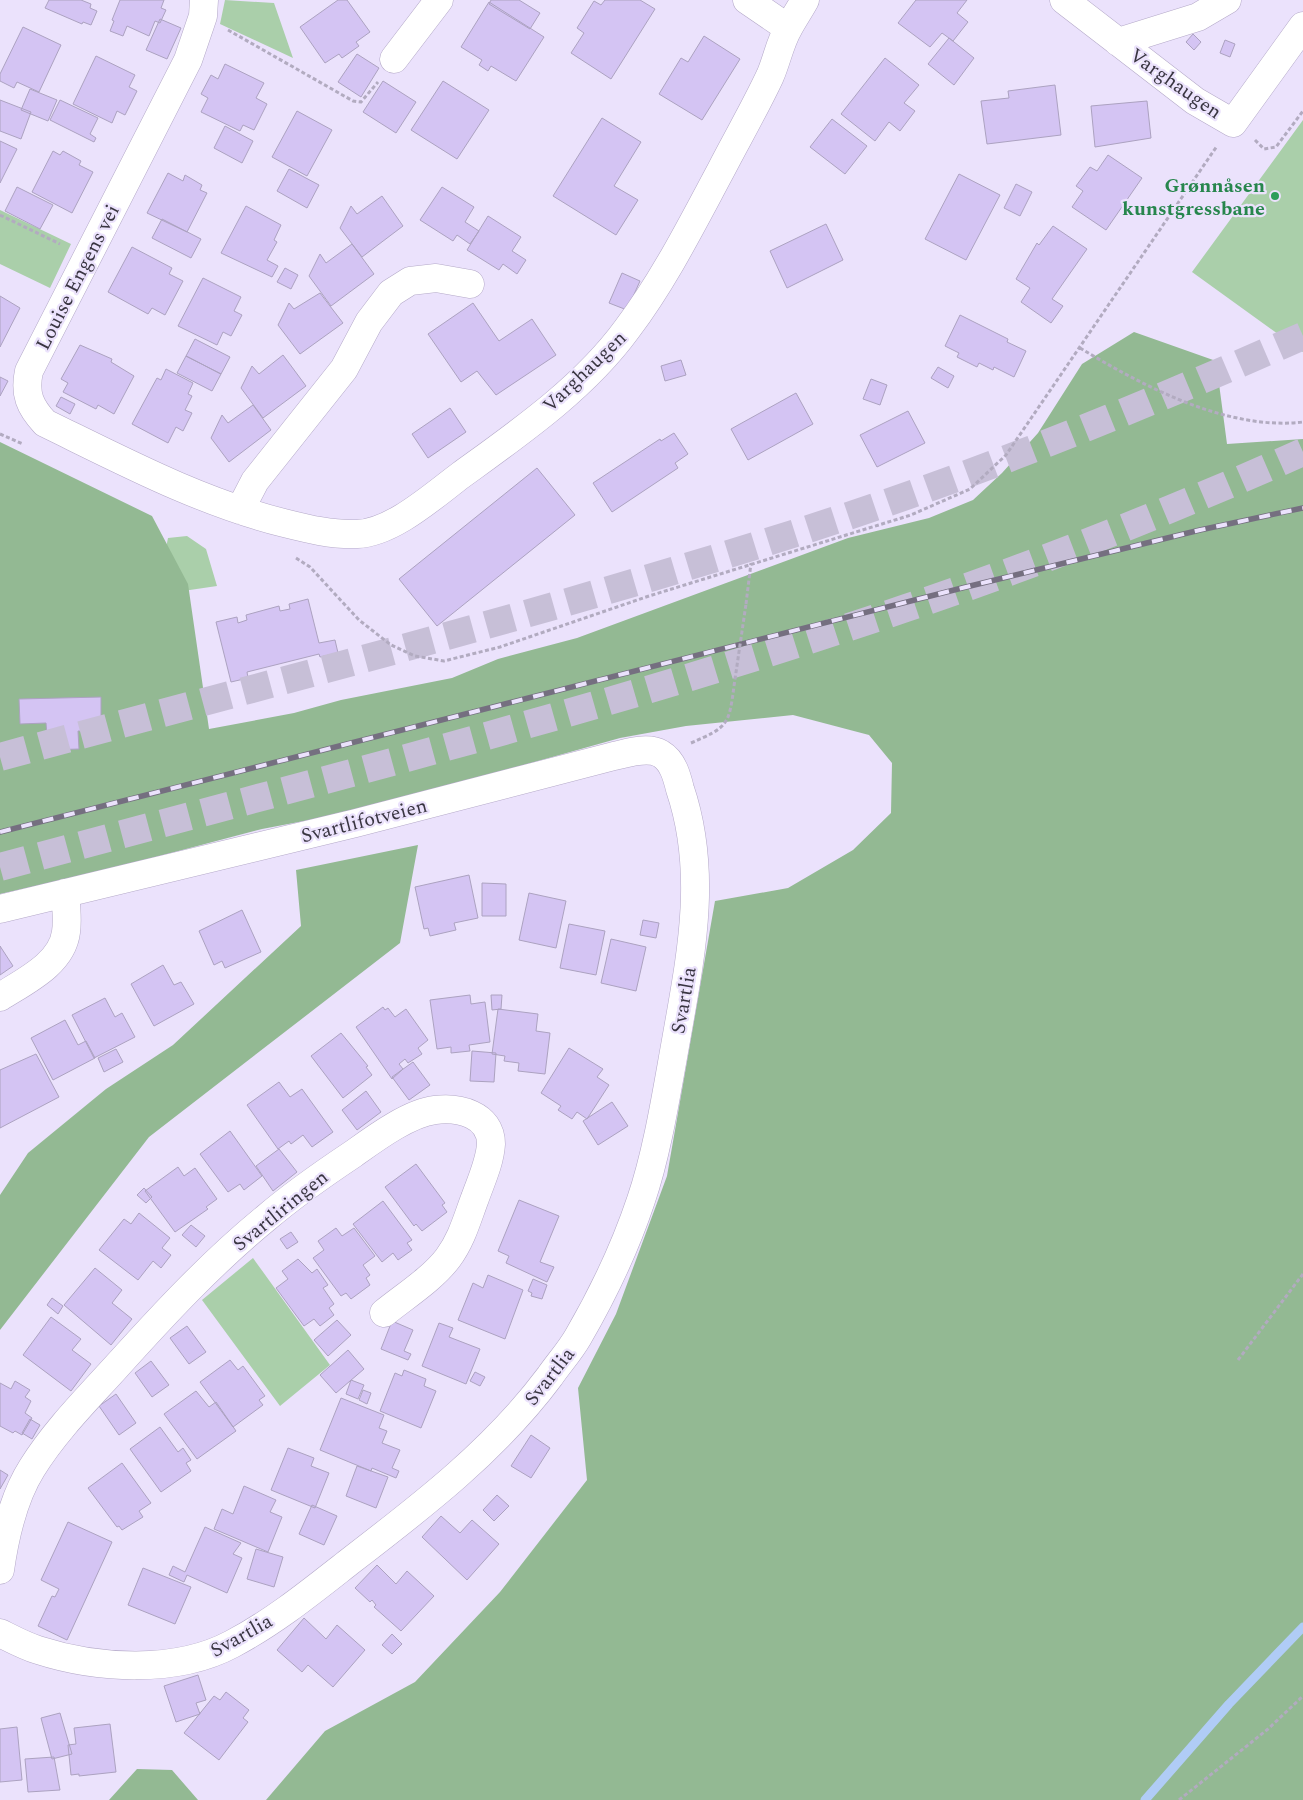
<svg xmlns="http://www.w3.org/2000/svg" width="1303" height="1800" viewBox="0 0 1303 1800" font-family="Spectral,serif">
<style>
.green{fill:#aacfaa}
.forest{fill:#93b993}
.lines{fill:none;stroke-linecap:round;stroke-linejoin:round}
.stream{stroke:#b0ccf6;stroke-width:9}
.building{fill:#d4c4f3;stroke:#aca2c0}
.highway-tunnel{stroke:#c7bfd7;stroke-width:28;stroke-dasharray:28 14;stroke-linecap:butt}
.minor-casing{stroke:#b4a9c8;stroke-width:29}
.path{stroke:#b2abc0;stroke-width:3;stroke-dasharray:4 2.5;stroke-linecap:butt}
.minor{stroke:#fff;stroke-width:28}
.rail-casing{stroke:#756f80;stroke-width:5.5}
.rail{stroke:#ebe2fc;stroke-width:4;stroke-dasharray:11;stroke-linecap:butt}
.path-bridge{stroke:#b2abc0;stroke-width:3;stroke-dasharray:4 2.5;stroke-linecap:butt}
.leisure-dot{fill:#2e9e5b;stroke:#ebe2fc;stroke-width:2}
.labels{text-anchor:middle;stroke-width:4.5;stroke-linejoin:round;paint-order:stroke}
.street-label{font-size:20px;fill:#393541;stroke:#ebe2fc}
.leisure-label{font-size:20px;font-weight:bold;fill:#27864d;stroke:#ebe2fc;text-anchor:end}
</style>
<rect width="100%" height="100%" fill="#ebe2fc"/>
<path class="green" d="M225 0 274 3 293 58 220 24Z
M1303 120V352L1192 272Z
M0 210 71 244 50 288 0 264Z
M187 536 206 549 217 586 183 591 165 553 168 538Z
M253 1258 330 1365 280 1406 202 1300Z"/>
<path class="forest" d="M1134 332 1216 361 1227 444 1303 439V1800H266L325 1731 415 1682 500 1592 587 1480 578 1388 616 1314 667 1176 715 901 788 888 853 850 891 813 892 763 869 735 793 715 686 726 620 738 449 786 325 817 262 829 99 872 0 894V442L152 516 188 584 209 729 294 713 341 700 452 678 498 659 577 638 848 538 929 518 973 500 1002 473 1038 433 1082 364Z
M418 845 400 943 149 1137 0 1330V1195L28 1153 106 1089 173 1045 301 926 296 870Z
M137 1769 172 1770 198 1800H109Z"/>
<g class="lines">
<path class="stream" d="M1145 1800 1229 1704 1303 1627"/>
</g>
<path class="building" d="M49 0H81L91 4 90 8 97 11 91 25 83 22 82 24 45 8Z
M120 0H164L161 8 166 10 160 23 155 21 149 36 127 26 123 36 110 31 114 21 112 20Z
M338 0H347L370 32 356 42 359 46 342 58 339 54 325 63 300 27Z
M491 0H519L540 13 530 29 489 4Z
M605 0H640L655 9 611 79 571 53 584 33 577 28 594 1 601 5Z
M916 0H967L957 13 968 22 953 41 942 33 930 47 898 23Z
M489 2 544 37 516 81 491 66 488 71 479 65 482 60 461 47Z
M160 19 181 28 167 59 146 50Z
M23 27 61 45 39 92 17 82 14 88 0 81V74Z
M1193 34 1201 42 1194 50 1186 42Z
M704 36 740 59 702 120 659 94 681 58 688 62Z
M949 38 974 58 954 85 928 64Z
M1225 40 1235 44 1230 57 1220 53Z
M357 54 379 68 361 97 338 82Z
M96 56 135 75 129 87 137 91 125 115 117 111 112 123 73 104Z
M885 58 919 85 904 103 915 111 900 131 889 122 875 141 841 114Z
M225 64 264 83 256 98 267 104 254 130 243 125 240 131 201 112 208 98 201 94 211 75 218 79Z
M383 81 416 102 396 133 363 112Z
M443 81 489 110 457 159 411 130Z
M1055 85 1061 135 987 144 981 101 1009 98 1008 91Z
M30 89 57 100 48 121 21 110Z
M0 100 31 112 21 139 0 131Z
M60 100 98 118 90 134 96 138 94 142 50 120Z
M1147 101 1151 138 1095 147 1091 106Z
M297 111 332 130 307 176 272 157Z
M602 118 641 142 614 186 638 200 616 235 553 196Z
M832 119 867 146 845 174 810 147Z
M225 126 253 141 242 163 214 148Z
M0 141 17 149 0 183Z
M53 151 60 155 63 151 81 161 79 165 93 172 72 213 32 192Z
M1108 155 1142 178 1106 230 1072 207 1083 191 1076 186 1090 167 1097 171Z
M289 169 319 185 307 208 277 191Z
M168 173 183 181 185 175 202 185 200 190 207 193 187 232 147 213Z
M959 174 1000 195 966 260 925 239Z
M1016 184 1032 192 1020 216 1004 208Z
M17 187 53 205 40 229 5 211Z
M442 187 474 207 465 222 479 231 470 244 457 235 453 241 420 220Z
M382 196 403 226 362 257 340 228 351 206 357 214Z
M246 206 281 225 274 240 277 242 267 260 278 266 272 277 221 253Z
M488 216 521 237 512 251 526 260 517 274 503 264 499 270 467 250Z
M162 219 201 239 191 258 152 238Z
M826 224 843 260 787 288 770 251Z
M1053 226 1087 249 1052 299 1063 306 1051 323 1021 302 1030 288 1016 279 1037 243 1039 245Z
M352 244 374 274 331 306 309 276 320 254 326 263Z
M132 247 172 268 169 274 183 281 165 315 152 308 148 314 108 292Z
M285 268 298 275 291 289 277 282Z
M622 273 640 281 627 310 609 303Z
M203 278 241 297 234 311 242 315 231 336 223 332 217 345 178 326Z
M320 293 343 323 300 354 278 325 289 303 294 309Z
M0 296 20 308 0 347Z
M473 303 499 341 532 319 556 355 496 395 477 371 461 382 428 334Z
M960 315 1008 339 1007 342 1026 351 1014 377 994 367 993 370 979 363 977 367 957 357 959 353 945 346Z
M195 339 230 357 221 374 186 356Z
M80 345 112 359 111 362 134 376 114 414 98 405 96 409 63 392 68 383 61 379Z
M283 355 306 386 263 418 241 388 252 366 259 374Z
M186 356 221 374 212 391 177 373Z
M681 360 686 375 665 381 661 366Z
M938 367 954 376 948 388 931 378Z
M166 369 193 383 188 394 192 396 185 410 192 413 183 431 176 427 168 443 132 424 157 378 161 380Z
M0 377 8 381 0 396Z
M871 379 887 385 880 405 863 399Z
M796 393 813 424 748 460 731 429Z
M61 397 75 404 70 414 56 406Z
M253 405 271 430 229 462 211 438 222 415 228 423Z
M450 408 466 432 428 458 412 434Z
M908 411 925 443 877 467 860 435Z
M674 433 688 454 675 463 678 468 612 512 593 483 660 439 661 441Z
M537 468 575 515 437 626 399 579Z
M308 599 319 643 335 640 338 653 320 657 319 654 247 672 248 678 231 682 216 622 237 617 238 623 247 620 246 615 279 606 280 611 290 609 289 604Z
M101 697V722H98V726H85V731H78L79 749 48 750 46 723 20 724 19 699Z
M469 875 478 918 454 923 456 930 430 936 428 928 424 929 415 887Z
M482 883 506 884V916H482Z
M529 893 566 901 556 948 519 940Z
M242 910 261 952 225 968 222 961 214 965 199 931Z
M643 920 659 923 656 938 640 935Z
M569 924 605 931 596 975 560 968Z
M611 939 646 947 636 991 601 983Z
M0 946 13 966 0 975Z
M163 965 174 985 181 982 194 1004 154 1026 131 984Z
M470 995 471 1004 485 1002 490 1042 469 1045 470 1051 451 1053V1047L437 1049 430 1000Z
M491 995H502L501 1009 492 1010Z
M105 998 115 1017 122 1013 135 1037 94 1058 72 1015Z
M383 1007 385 1010 388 1008 395 1017 406 1009 428 1040 418 1048 422 1054 408 1063 405 1059 399 1064 403 1069 392 1079 356 1027Z
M498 1009 538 1014 536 1031 550 1033 545 1074 518 1071 519 1063 504 1061 505 1056 492 1054Z
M65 1020 78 1045 86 1041 95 1058 53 1080 31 1038Z
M341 1033 368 1066 366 1067 372 1075 343 1098 311 1056Z
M569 1048 603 1069 597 1077 609 1085 587 1119 577 1112 572 1119 558 1110 561 1106 541 1093Z
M116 1049 123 1062 104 1072 98 1058Z
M472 1051 496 1053 494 1082 470 1081Z
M36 1054 59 1097 0 1128V1070Z
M413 1062 430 1085 409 1100 392 1077Z
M279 1082 290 1097 302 1089 333 1132 312 1147 303 1135 291 1144 289 1141 278 1149 247 1105Z
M366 1091 381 1112 357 1130 342 1110Z
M612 1102 628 1126 598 1145 583 1121Z
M230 1131 262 1176 244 1190 240 1184 228 1192 200 1154Z
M279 1149 297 1172 273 1191 256 1166Z
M416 1164 445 1203 442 1205 447 1212 422 1231 416 1224 414 1226 385 1187Z
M178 1167 184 1176 195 1168 217 1199 206 1207 208 1209 175 1232 145 1191Z
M144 1188 152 1197 146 1203 137 1195Z
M519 1200 559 1216 540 1262 554 1267 547 1282 506 1263 509 1256 498 1251Z
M383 1201 412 1240 407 1243 412 1250 398 1260 393 1253 382 1262 353 1224Z
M139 1213 170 1238 162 1248 171 1255 161 1268 153 1261 138 1280 99 1250 124 1219 131 1224Z
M191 1225 205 1236 196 1247 182 1235Z
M336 1228 342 1236 354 1228 375 1256 363 1265 370 1275 366 1278 370 1285 351 1299 346 1293 341 1296 313 1258 324 1250 318 1241Z
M291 1232 298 1242 287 1249 280 1239Z
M298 1259 312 1273 317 1269 328 1285 323 1288 334 1304 329 1308 334 1315 320 1326 314 1319 304 1326 276 1288 288 1279 282 1271Z
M95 1268 122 1290 112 1303 132 1319 111 1345 64 1305Z
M488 1275 523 1290 505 1339 458 1320 473 1283 483 1288Z
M533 1279 547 1285 542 1299 531 1296 532 1293 528 1291Z
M52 1298 63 1306 58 1314 47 1305Z
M51 1317 81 1339 72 1350 91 1364 71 1391 23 1355Z
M337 1320 351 1335 328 1356 314 1340Z
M392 1321 413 1330 404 1351 411 1354 408 1360 381 1349Z
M439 1323 453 1328 449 1337 480 1349 466 1384 422 1366Z
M187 1326 206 1352 189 1364 170 1338Z
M348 1350 364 1369 336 1393 320 1375Z
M230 1360 238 1370 243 1366 265 1396 259 1400 263 1405 233 1427 200 1382Z
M151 1361 169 1385 152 1397 135 1373Z
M404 1370 426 1379 424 1386 436 1391 421 1428 380 1411 395 1373 402 1376Z
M475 1372 485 1377 480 1386 470 1381Z
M351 1380 364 1385 358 1399 346 1394Z
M15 1381 30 1390 25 1397 31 1401 25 1413 32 1418 22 1435 15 1431 13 1433 0 1426V1383L11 1389Z
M363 1390 371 1393 367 1404 359 1400Z
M196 1391 209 1407 216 1402 236 1431 197 1459 164 1414Z
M116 1394 136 1423 119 1435 99 1406Z
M341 1398 384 1415 379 1428 387 1431 382 1443 400 1450 392 1468 399 1471 396 1478 372 1468 371 1471 320 1450Z
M30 1419 40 1425 32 1439 22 1433Z
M160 1427 178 1452 183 1448 191 1460 186 1463 191 1471 161 1492 130 1449Z
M531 1435 550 1448 531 1478 511 1466Z
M288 1448 314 1458 311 1466 329 1473 315 1508 271 1490Z
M122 1463 151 1503 139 1511 143 1517 122 1530 119 1526 117 1527 88 1488Z
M357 1466 388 1477 376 1508 346 1496Z
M0 1470 8 1475 0 1489Z
M244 1486 276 1500 270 1512 282 1517 268 1552 214 1529 222 1509 233 1514Z
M497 1495 509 1506 494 1521 483 1510Z
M312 1505 337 1516 324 1545 299 1534Z
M441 1516 460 1533 472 1520 499 1544 467 1580 422 1537Z
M68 1522 112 1542 67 1640 38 1626 52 1596 55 1597 59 1589 41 1580Z
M205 1527 241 1543 233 1554 242 1558 227 1593 187 1575 184 1582 169 1575 173 1566 185 1572Z
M256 1549 283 1557 274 1587 247 1579Z
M377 1565 396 1584 407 1571 434 1596 401 1631 374 1607 376 1605 372 1600 370 1602 355 1588Z
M143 1568 191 1587 175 1624 128 1605Z
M304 1618 326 1639 337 1625 365 1650 333 1687 308 1665 302 1672 277 1650Z
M392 1634 402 1644 392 1654 382 1645Z
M198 1675 206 1700 196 1703 200 1714 176 1722 164 1686Z
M226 1692 249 1710 243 1718 248 1722 219 1760 184 1733 214 1696 220 1700Z
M60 1713 72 1754 52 1759 41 1718Z
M110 1724 116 1772 79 1776V1774L71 1775 68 1745 76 1744 74 1728Z
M17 1727 22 1780 0 1782V1729Z
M54 1757 60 1790 28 1792 25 1759Z"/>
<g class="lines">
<path class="highway-tunnel" d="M0 757C281 680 565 609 842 518 999 466 1152 402 1303 336
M0 867C303 785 609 709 906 608 1041 563 1173 510 1303 452"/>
<g class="minor-casing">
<path id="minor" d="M204 0 203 16 188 60 29 371C24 394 30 407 45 423 123 461 200 502 284 523 308 529 332 535 357 534 392 533 433 496 461 475 519 433 584 388 627 329 664 280 692 224 721 170 737 139 755 108 770 76 777 60 780 42 789 27 794 18 800 9 805 0
M747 0 788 28
M1064 0 1195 101 1233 123 1303 26
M1118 42 1198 17 1227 0
M394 59 439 0
M240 510 255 481 344 369 369 322 391 293 410 281 436 278 470 284
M0 909 356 823 614 756C628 753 648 746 661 754 673 761 677 777 680 789 709 875 690 960 675 1046 666 1096 657 1153 641 1200 625 1248 603 1294 578 1337 570 1351 559 1363 550 1376 495 1450 422 1506 349 1562 312 1591 274 1622 232 1644 176 1674 97 1669 38 1650 25 1646 12 1639 0 1633
M0 997C25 981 62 964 66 932 68 919 66 905 65 893
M0 1570C5 1535 13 1498 32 1468 55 1431 87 1399 116 1367 163 1315 211 1263 266 1218 293 1195 323 1174 353 1154 374 1139 409 1113 435 1110 458 1107 491 1114 491 1144 490 1162 481 1181 475 1198 467 1219 462 1239 448 1258 432 1279 405 1296 384 1313"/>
</g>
<path class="path" d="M228 30 353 101 361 102 378 82
M1255 140 1264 149 1276 147 1303 111
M0 215 60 244
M1080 348C1143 386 1227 431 1303 422
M0 434 23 444
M296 558 310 567 359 620 391 645 415 656 444 661 500 647 649 596 911 515 970 489 1006 455 1217 146
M746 604 751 563
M691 743C728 727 729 725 734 686
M1238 1360 1303 1274
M1179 1800 1268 1729 1303 1696"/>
<use href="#minor" class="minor"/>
<g class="rail-casing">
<path id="rail" d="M0 832 962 588 1200 530 1303 508"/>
</g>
<use href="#rail" class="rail"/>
<path class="path-bridge" d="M734 686 746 604"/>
</g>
<circle class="leisure-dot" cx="1275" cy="196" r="5"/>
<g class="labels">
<g class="street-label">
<text transform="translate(1176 83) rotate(35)" y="7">Varghaugen</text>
<text transform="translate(77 277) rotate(-63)" y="7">Louise Engens vei</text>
<text transform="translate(584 371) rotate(-44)" y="7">Varghaugen</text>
<text transform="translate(364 820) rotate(-14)" y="7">Svartlifotveien</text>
<text transform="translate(683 1000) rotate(-80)" y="7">Svartlia</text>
<text transform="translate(280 1210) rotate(-39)" y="7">Svartliringen</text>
<text transform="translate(549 1376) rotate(-52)" y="7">Svartlia</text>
<text transform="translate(241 1635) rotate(-29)" y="7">Svartlia</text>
</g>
<g class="leisure-label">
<text x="1265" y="192">Grønnåsen<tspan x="1265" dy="23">kunstgressbane</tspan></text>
</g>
</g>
</svg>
